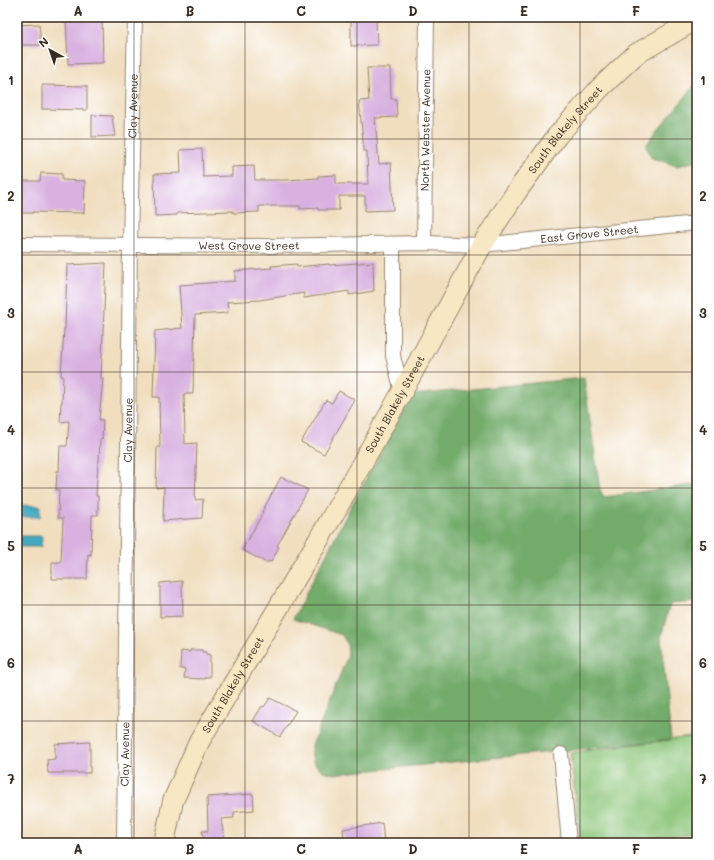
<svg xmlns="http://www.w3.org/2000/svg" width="714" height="860" viewBox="0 0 714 860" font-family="Mali,sans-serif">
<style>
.green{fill:#8dc67a;stroke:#64784c}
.forest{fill:#72ab6a;stroke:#566a44}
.water{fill:#41a9c1;stroke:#3e6a70}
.building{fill:#d8b1e0}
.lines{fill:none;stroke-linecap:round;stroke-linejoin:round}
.minor-casing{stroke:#96846e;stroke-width:16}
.secondary-casing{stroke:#96846e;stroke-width:22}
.minor{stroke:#fff;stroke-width:14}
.secondary{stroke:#f7e8c3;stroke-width:20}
.grid{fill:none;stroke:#3b2a1e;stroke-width:1;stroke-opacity:0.55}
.labels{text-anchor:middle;stroke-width:3;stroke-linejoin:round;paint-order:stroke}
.street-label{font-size:11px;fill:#3b2a1e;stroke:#fff}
.neatline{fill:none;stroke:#3b2a1e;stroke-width:1.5}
.grid-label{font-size:13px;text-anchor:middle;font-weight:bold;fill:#3b2a1e}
</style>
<rect width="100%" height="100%" fill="#fff"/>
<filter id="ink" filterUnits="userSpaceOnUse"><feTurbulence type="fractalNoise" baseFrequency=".025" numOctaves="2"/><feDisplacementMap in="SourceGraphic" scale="8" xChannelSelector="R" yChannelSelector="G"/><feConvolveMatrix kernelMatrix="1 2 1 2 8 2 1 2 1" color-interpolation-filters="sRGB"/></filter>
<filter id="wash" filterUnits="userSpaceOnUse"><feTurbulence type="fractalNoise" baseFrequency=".012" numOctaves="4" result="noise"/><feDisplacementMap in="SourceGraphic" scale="16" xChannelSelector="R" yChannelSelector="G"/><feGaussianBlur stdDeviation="0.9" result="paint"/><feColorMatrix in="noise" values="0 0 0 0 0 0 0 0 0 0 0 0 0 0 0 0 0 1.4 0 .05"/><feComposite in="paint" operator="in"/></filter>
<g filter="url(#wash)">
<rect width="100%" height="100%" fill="#f0debf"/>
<path class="green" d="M697 736V834L602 843H581L570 753Z"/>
<path class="forest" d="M697 81V161L677 166 652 158 646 146C661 122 682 104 697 81Z
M584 378 600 490 604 497 697 484V602L670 604 661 637 671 740 333 774 323 771 313 762 311 748 348 655 347 644 342 635 293 619 351 506 412 395Z"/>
<path class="water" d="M20 505 41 506 40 517H20Z
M21 536H42L41 547H20Z"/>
<g id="blocks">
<path class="building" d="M66 17H102L103 63 68 64Z
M351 17H376L377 45 351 46Z
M39 24 41 45H17V25Z
M367 68H390L391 99H396L397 117 375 118 379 164 391 163 393 210 365 211V196H339V210H318V208L300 209V206H259V212L233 213V211L177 213V215L155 216 154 174 181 173 180 150 202 149 203 177 232 176V167L254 166 255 180H287L318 178V176L336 175V184H368L367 151H364L359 101 369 100Z
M42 85 87 86V110L42 109Z
M92 115 112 116 115 136 92 137Z
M41 173 62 174V180L85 181 84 213 33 212V213H17V181H40Z
M373 262 374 291 349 295V291L304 298V293L260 300 227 302 228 313 195 315 193 394H184L185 444 197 443 195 500 203 499 202 518 163 521 164 487 156 488 157 447H160L159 397H153L155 331 182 328 179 285 235 281V271L272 268 271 266 297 264V267L329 264V265Z
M106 263 101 379 103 378 99 420H103L102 439H100L99 462H98L96 496H98V515H92L91 555 88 554 87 579H52V562H61L63 518H58L59 490H56L57 471H59L60 446H67L69 421 60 422 61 403H62L63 376H61L64 329H65L67 265Z
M339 391 355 400 324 454 301 442 326 400 332 403Z
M281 477 308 490 277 546 279 547 271 562 268 561 267 563 242 550 263 513 262 512Z
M182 581 183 616 160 617V583Z
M190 650H202V652H206V654L210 655V677H205V679L184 678 185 669H180L181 651 190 652Z
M270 698 296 711 280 737 253 721 262 706 264 707Z
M90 742V773H48L47 760 55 759V744Z
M253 794 254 810 234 812V818L221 819 225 843H204L202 831H208L207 797Z
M382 823 384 843H344L343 829Z"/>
</g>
</g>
<g filter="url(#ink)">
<use href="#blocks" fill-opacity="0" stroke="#96846e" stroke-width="1"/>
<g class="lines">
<g class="minor-casing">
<g id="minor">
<path id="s1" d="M424 243 427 17"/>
<path id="s2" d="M17 244 268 246 424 243 482 245 697 223"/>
<path d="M393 244V356L402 392"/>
<path d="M561 754 569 843"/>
<path id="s3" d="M124 843 130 245 135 17"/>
</g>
</g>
<g class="secondary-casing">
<g id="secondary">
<path id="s4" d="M164 843 173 801 199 742 332 517 402 392 482 245 515 194 557 136 600 88 636 54 697 19"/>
</g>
</g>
<use href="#minor" class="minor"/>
<use href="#secondary" class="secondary"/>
</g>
</g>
<path class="grid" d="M134 17V843M245 17V843M357 17V843M469 17V843M580 17V843M17 139H697M17 255H697M17 372H697M17 488H697M17 605H697M17 721H697"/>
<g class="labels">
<g class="street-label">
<text dy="4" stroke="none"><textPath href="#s3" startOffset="737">Clay Avenue</textPath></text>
<text dy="4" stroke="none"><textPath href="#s1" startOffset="113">North Webster Avenue</textPath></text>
<text dy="4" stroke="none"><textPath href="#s4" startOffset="822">South Blakely Street</textPath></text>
<text dy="4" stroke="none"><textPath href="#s2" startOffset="573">East Grove Street</textPath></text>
<text dy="4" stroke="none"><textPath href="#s2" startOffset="232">West Grove Street</textPath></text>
<text dy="4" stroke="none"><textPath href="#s4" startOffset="498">South Blakely Street</textPath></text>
<text dy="4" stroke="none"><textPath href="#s3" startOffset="413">Clay Avenue</textPath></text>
<text dy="4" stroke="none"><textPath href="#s4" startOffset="174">South Blakely Street</textPath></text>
<text dy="4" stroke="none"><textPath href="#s3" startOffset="89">Clay Avenue</textPath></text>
</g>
</g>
<rect width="714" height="860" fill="none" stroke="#fff" stroke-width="44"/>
<g transform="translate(50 50) rotate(320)" stroke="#ffffff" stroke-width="3" paint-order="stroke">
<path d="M0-3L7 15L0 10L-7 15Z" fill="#3b2a1e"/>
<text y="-6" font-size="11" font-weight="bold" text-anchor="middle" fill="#3b2a1e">N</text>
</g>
<rect x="22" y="22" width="670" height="816" class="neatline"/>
<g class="grid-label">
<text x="78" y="16">A</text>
<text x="190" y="16">B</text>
<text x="301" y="16">C</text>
<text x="413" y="16">D</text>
<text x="524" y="16">E</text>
<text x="636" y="16">F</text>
<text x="11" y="85">1</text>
<text x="703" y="85">1</text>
<text x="11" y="201">2</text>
<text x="703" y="201">2</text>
<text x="11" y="318">3</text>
<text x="703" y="318">3</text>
<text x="11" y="435">4</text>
<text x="703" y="435">4</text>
<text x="11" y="551">5</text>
<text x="703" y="551">5</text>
<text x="11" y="668">6</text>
<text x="703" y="668">6</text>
<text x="11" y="784">7</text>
<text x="703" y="784">7</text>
<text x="78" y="854">A</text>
<text x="190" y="854">B</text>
<text x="301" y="854">C</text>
<text x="413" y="854">D</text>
<text x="524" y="854">E</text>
<text x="636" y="854">F</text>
</g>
</svg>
